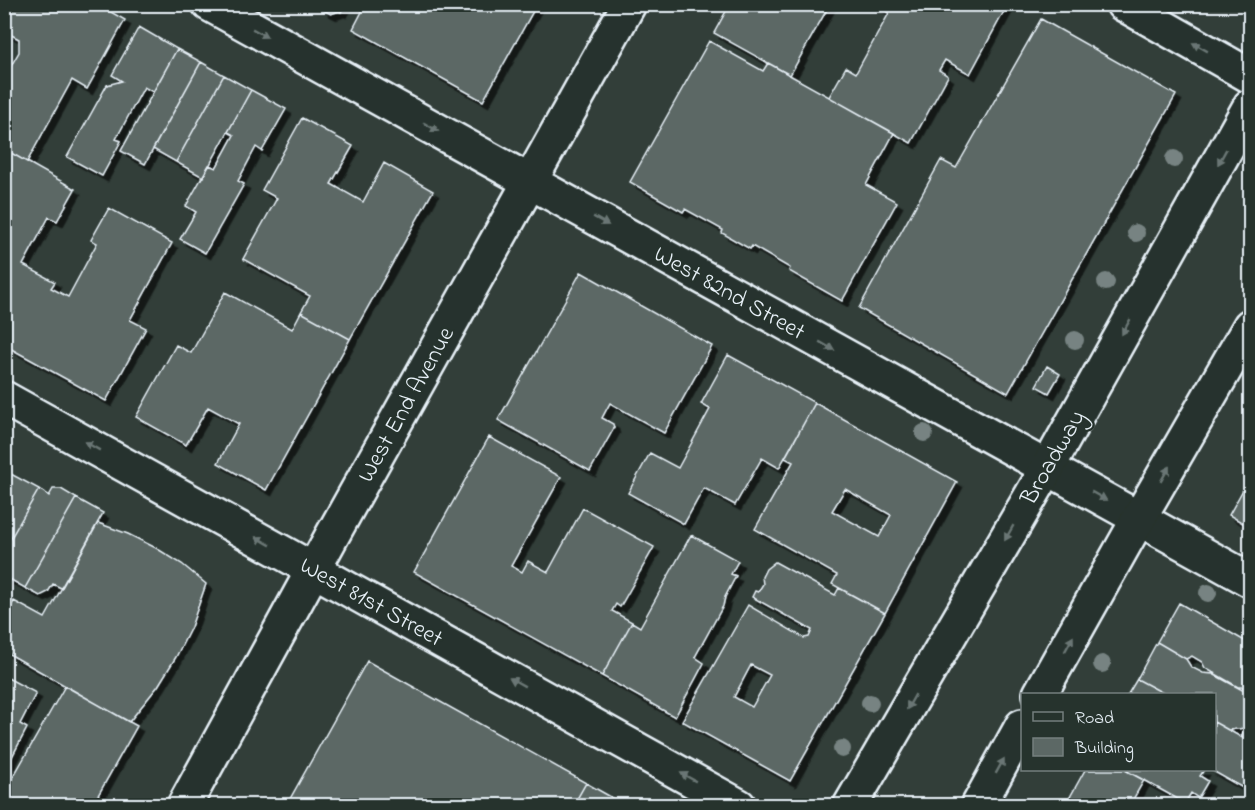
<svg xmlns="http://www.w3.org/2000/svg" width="1255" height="810" viewBox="0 0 1255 810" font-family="'Indie Flower',sans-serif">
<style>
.building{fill:#5c6865;stroke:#e8f1f8;stroke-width:1.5;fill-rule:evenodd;filter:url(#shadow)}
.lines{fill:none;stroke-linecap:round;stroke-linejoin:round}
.minor-casing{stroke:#e8f1f8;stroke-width:38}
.major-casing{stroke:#e8f1f8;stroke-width:38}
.minor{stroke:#26332d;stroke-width:33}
.major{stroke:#26332d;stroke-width:33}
.tree{fill:#778382}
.oneway{fill:#6a7674}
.labels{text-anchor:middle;stroke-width:4.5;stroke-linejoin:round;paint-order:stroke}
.street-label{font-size:24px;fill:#e8f1f8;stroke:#26332d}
</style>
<defs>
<filter id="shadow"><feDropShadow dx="5.5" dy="5.5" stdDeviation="0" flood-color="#0009"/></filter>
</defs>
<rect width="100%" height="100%" fill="#323e39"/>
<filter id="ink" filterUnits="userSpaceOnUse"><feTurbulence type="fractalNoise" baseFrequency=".0167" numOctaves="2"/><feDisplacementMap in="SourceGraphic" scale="12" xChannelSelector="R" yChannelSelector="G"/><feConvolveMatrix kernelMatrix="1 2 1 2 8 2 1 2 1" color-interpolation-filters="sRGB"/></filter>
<g filter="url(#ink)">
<path class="building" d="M4 4H97L125 20 87 89 72 80 27 162 4 149V78L19 52V39L4 31Z
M322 4H346L341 12 339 11 331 14 323 10Z
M366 4H537L483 101 353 29Z
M730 4H830L790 75 714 33Z
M874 4H1008L970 74 945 60 939 70 948 76 911 143 829 97 846 67 856 73 889 13Z
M1041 19 1176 95 1008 393 859 308 941 160 956 168Z
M139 27 177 49 153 92 144 87 116 139 121 141 102 176 67 157 107 85 122 81 112 75Z
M709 41 763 71 768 63 894 133 866 185 897 202 842 301 789 271 790 268 752 246 750 249 722 233 723 230 685 209 683 212 630 182Z
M177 49 201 62 145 164 121 151Z
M201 62 224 75 176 162 153 149Z
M224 75 251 90 203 177 176 162Z
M251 90 286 109 262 151 256 147 238 181 244 184 205 253 180 239 196 212 186 206 209 165 216 168 234 135 228 132Z
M302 118 353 146 331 184 363 202 384 163 433 191 350 339 301 312 310 296 243 259 277 198 262 190Z
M4 149 75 189 57 221 49 217 23 265 55 282 51 288 68 297 97 243 91 240 109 208 172 243 130 320 146 328 106 401 4 345Z
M581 272 712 346 664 433 610 403 602 418 613 424 614 428 590 471 498 420Z
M225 292 292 329 301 312 350 339 266 490 218 463 239 424 208 407 186 445 136 417 176 345 191 353Z
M728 355 815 403 779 468 762 458 735 505 704 488 684 524 628 493 650 453 678 468 710 409 701 404Z
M1047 366 1060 374 1049 393 1036 386Z
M815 403 957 482 885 613 832 584 837 575 755 529 793 462 785 458ZM845 489 891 515 879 537 832 511Z
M489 437 561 477 511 566 522 572 528 561 548 572 583 508 654 547 620 607 616 604 612 611 632 622 602 676 414 572Z
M9 473 39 489 4 550V481Z
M1250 477V527L1229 515Z
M39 489 49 496 53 489H61L76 498 25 588 8 578 4 584V550Z
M76 498 103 513 61 588 53 584 48 592 40 596 25 588Z
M98 523 128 534 156 548 182 564 206 584 191 627 176 657 158 686 129 722 4 651V618L14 601 45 618Z
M691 535 738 561 731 574 736 576 725 597 723 606 695 657 704 663 675 717 602 676 632 622 640 627Z
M775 562 835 595 839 588 885 613 790 781 682 721 748 605 804 638 809 637 812 630 752 597 755 591 758 592 763 584 762 577 766 569ZM751 665 770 675 752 707 734 697Z
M1179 603 1250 644V690L1247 687H1238L1205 668 1202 662 1192 656 1186 659 1157 642Z
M1157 642 1186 659 1191 667 1203 673 1213 674 1248 693 1250 696V720L1246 728 1228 730 1214 722V694H1165L1137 679Z
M367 661 586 783 573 806H286Z
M4 676 36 693 20 724 27 728 4 772Z
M1137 679 1165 694H1128Z
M65 686 137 726 92 806H4V793Z
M1250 720V742L1241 737Z
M1214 722 1250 742V792L1211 770H1214Z
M1085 770H1125L1144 780 1131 803 1135 806H1065Z
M1125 770H1204L1200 776 1208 781 1198 798 1191 793 1185 803Z
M586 783 627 806H573Z"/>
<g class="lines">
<g class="minor-casing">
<path id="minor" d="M209 4 1250 580
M1123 4 1250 76
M4 398 739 806
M184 806 333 534 629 4"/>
</g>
<g class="major-casing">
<path id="major" d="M1040 694 1139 518 1250 326
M850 806 1048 467 1250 106
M978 806 1022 726"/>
</g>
<use href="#minor" class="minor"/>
<use href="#major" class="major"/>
</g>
<g class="tree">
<circle cx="1174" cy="159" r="9"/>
<circle cx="1136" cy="233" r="9"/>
<circle cx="1106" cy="282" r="9"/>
<circle cx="1075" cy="340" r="9"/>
<circle cx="924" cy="433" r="9"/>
<circle cx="1208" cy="593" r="9"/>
<circle cx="1102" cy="664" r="9"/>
<circle cx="870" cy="703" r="9"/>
<circle cx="842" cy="749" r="9"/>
</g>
<defs><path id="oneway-solid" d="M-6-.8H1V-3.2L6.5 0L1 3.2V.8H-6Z" transform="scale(1.5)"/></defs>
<g class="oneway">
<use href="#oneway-solid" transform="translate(260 33) rotate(29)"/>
<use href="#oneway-solid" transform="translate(1200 47) rotate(-151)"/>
<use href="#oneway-solid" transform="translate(431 127) rotate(29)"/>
<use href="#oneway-solid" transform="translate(1222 157) rotate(119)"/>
<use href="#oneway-solid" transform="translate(601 221) rotate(29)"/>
<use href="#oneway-solid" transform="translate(1126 327) rotate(119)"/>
<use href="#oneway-solid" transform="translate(827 346) rotate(29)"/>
<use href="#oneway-solid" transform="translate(92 446) rotate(-151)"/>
<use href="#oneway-solid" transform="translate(1165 474) rotate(-60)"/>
<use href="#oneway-solid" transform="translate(1099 496) rotate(29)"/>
<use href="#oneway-solid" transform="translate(1009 533) rotate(120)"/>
<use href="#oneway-solid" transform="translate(263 541) rotate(-151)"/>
<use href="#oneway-solid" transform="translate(1069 644) rotate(-61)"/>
<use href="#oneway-solid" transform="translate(517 682) rotate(-151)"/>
<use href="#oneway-solid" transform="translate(911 702) rotate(120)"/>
<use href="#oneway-solid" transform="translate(1000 766) rotate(-61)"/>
<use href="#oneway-solid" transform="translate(688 777) rotate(-151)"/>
</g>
</g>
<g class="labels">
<g class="street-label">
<text transform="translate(730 292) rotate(29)" y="8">West 82nd Street</text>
<text transform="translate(405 404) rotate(-61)" y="8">West End Avenue</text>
<text transform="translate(1052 457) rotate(-60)" y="8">Broadway</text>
<text transform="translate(372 601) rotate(29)" y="8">West 81st Street</text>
</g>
</g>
<rect width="1255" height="810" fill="none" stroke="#26332d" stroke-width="24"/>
<rect x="12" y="12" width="1231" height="786" fill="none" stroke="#e8f1f8" stroke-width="2" filter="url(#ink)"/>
<rect x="1021" y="693" width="195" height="78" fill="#26332d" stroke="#747f7e" stroke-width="1.5"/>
<rect x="1033" y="712" width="30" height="9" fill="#26332d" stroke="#747f7e" stroke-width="1.5"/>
<text x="1075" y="723" font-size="18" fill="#e8f1f8">Road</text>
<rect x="1033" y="738" width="30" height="18" fill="#5c6865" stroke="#747f7e" stroke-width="1.5"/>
<text x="1075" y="753" font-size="18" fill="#e8f1f8">Building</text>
</svg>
